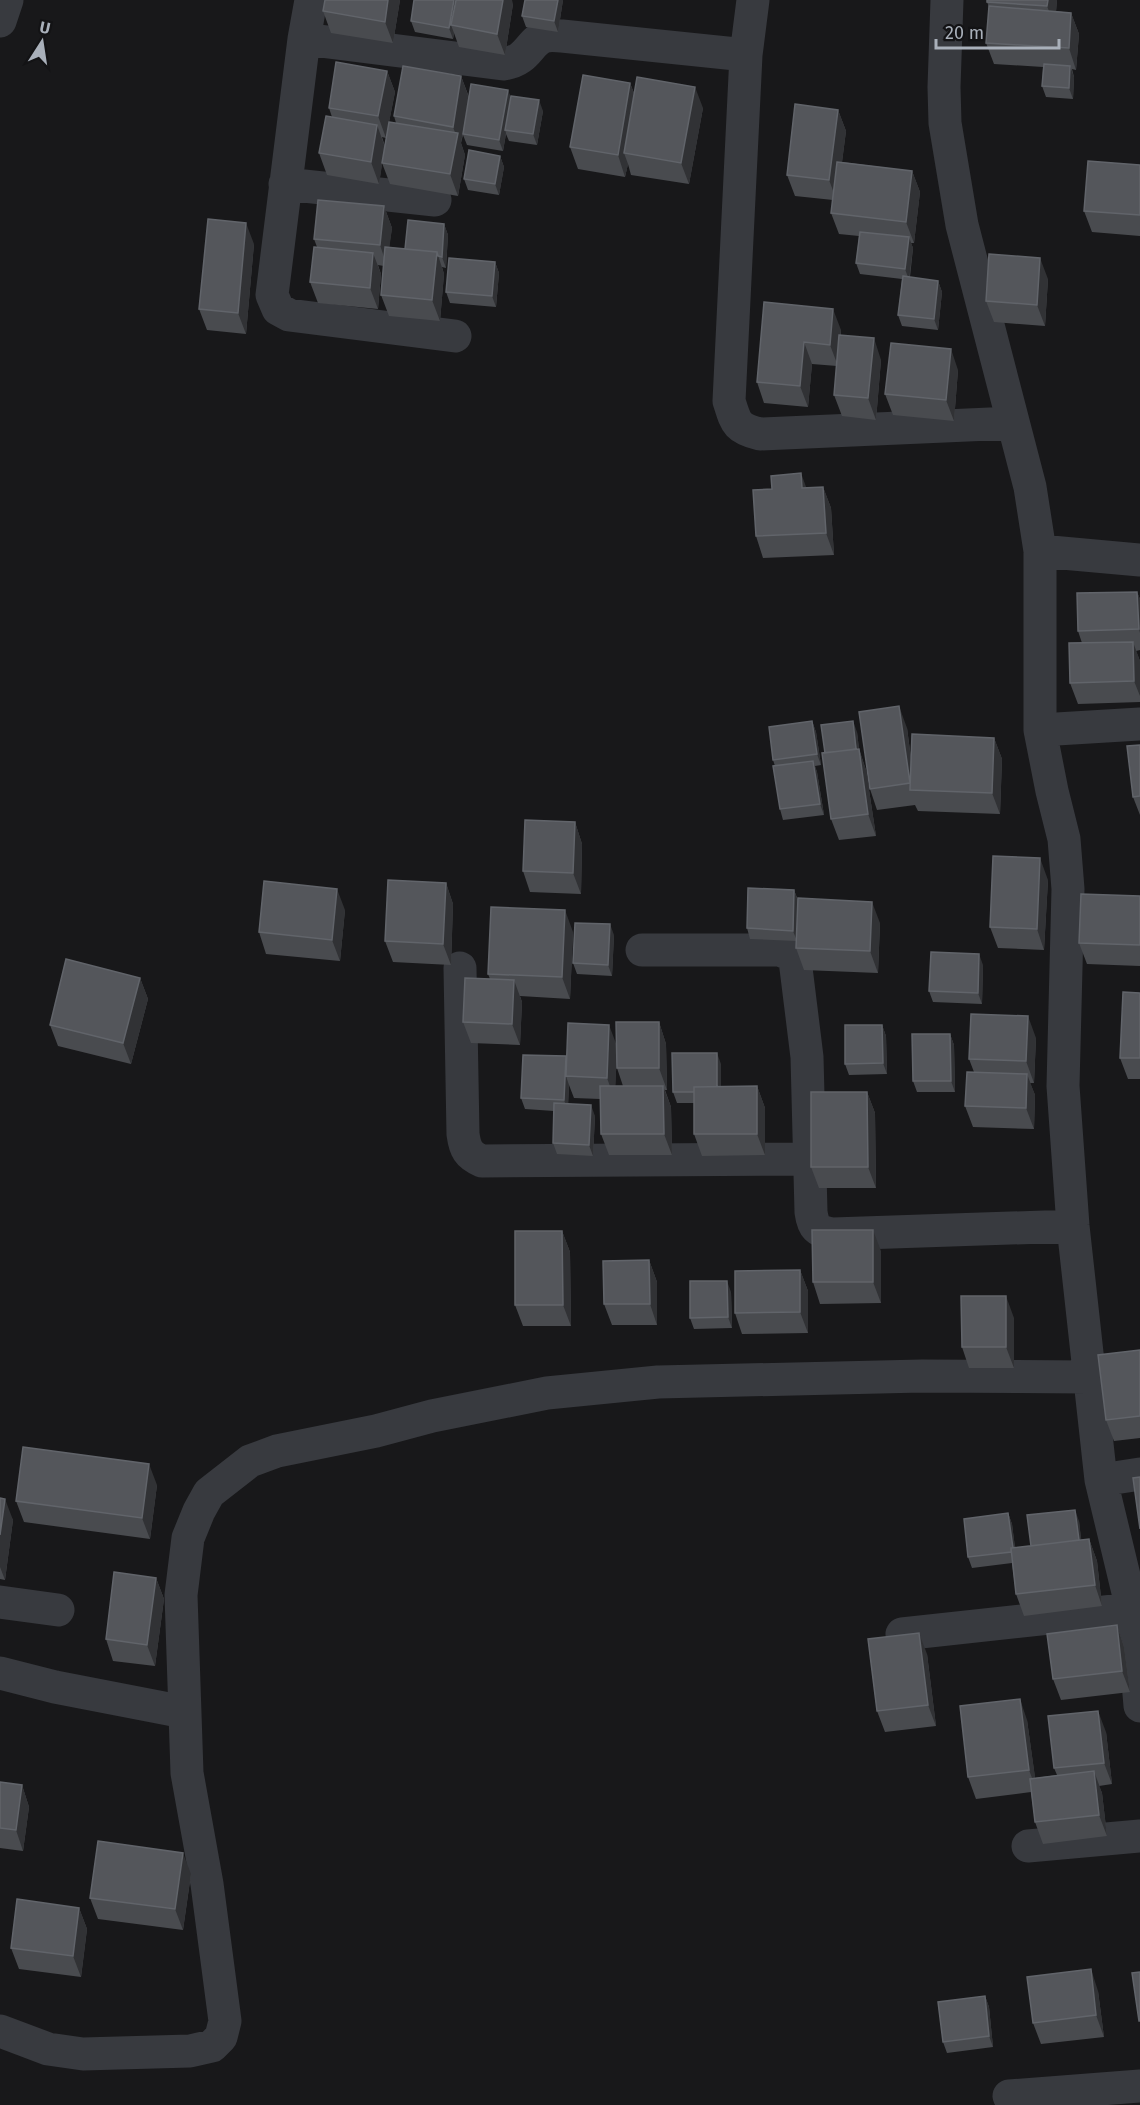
<svg xmlns="http://www.w3.org/2000/svg" width="1140" height="2105" viewBox="0 0 1140 2105" font-family="'Fira Sans',sans-serif">
<style>
.lines{fill:none;stroke-linecap:round;stroke-linejoin:round}
.street{stroke:#383a3f;stroke-width:33}
.wall{fill:#494b4f;fill-rule:evenodd}
.shaded-wall{fill:#313235}
.building{fill:#54565b;stroke:#61646a;stroke-width:1.5}
</style>
<rect width="100%" height="100%" fill="#18181a"/>
<g class="lines">
<path class="street" d="M311 0 304 39 272 295 278 309 289 315 455 336
M753 0 746 55 729 401C736 423 736 428 760 434L1013 423
M947 0 944 87 945 123 962 225 1030 487 1040 551V730L1052 791 1064 839 1068 889 1063 1086 1073 1226 1101 1480 1132 1609 1140 1706
M0 21 7 0
M304 39 503 64C530 61 529 39 547 36 552 35 558 36 562 36L746 55
M285 184 435 200
M1040 551 1140 560
M1040 730 1140 724
M642 950H780L789 954 795 960 807 1057 811 1212C813 1227 817 1232 833 1234L1073 1226
M460 968 463 1134C465 1149 468 1155 482 1161L809 1159
M1101 1480 1140 1474
M0 1602 58 1610
M902 1634 1132 1609
M0 1673 55 1687 184 1712
M1028 1846 1140 1836
M0 2031 48 2049 83 2054 190 2051 212 2046 221 2037 225 2021 207 1884 187 1773 181 1595 188 1538 199 1511 209 1493 250 1461 277 1451 376 1431 432 1416 547 1393 658 1382 922 1376 1088 1377
M1009 2096 1140 2086"/>
</g>
<path class="wall" d="M400 0 393 43 331 33 323 11Z
M563 0 558 32 526 27 522 16Z
M1057 0 1056 11 1071 13 1079 34 1076 70 1072 69 1074 77 1073 99 1046 97 1042 86 1043 67 994 64 986 43 989 7 987 2Z
M513 4 505 55 459 47 454 33 453 39 415 32 411 21Z
M387 71 395 92 389 122 396 123 394 116 461 76 469 97 508 90 510 97 543 111 537 145 509 141 506 134 503 151 467 145 463 135 461 143 465 155 458 196 390 184 382 163 379 184 327 175 319 153 332 117 329 108ZM382 137 386 138 385 146Z
M630 83 634 93 703 108 689 184 631 175 628 164 625 177 578 169 570 147Z
M838 110 846 131 842 162 912 171 920 192 914 243H911L913 248 910 277 938 281 942 292 938 330 902 326 898 315 902 279 860 274 856 263 859 236 839 234 831 213 833 200 795 196 787 175Z
M500 156 504 167 499 195 468 190 464 179Z
M1140 165V236L1092 232 1084 211Z
M384 206 392 228 389 247 405 249 444 224 448 235 446 268 442 267 444 274 440 321 389 316 381 295 384 266 378 265 381 274 378 309 318 303 310 282 317 247 314 239Z
M254 244 246 334 207 330 199 309Z
M495 262 499 273 496 307 450 303 446 292Z
M1048 279 1045 326 994 322 986 301Z
M764 302 841 330V335L881 360 876 420 842 416 834 395 837 366 812 364 808 407 764 403 757 382Z
M958 370 954 421 893 415 885 394Z
M806 487H823L831 508 834 555 763 558 756 536Z
M1137 592 1140 599V650L1136 651 1140 661V702L1078 704 1070 683 1082 643 1078 631Z
M812 721 816 732 821 765 815 766 817 772 824 815 783 820 780 809 775 766 773 760Z
M907 728 911 758 994 738 1002 759 1000 814 918 811 915 805 877 810 870 789Z
M857 732 859 749 866 770 876 836 839 840 831 819 825 753Z
M1140 745V815L1133 797Z
M575 822 582 844 581 894 530 892 523 871Z
M1048 880 1044 950 998 948 990 927Z
M446 883 453 904 451 965 393 962 385 941Z
M794 890 798 900 880 923 878 973 804 970 796 948V941L750 939 747 928Z
M1140 896V966L1087 964 1079 943Z
M345 910 340 961 266 954 259 932Z
M573 932 570 999 520 996 522 1002 520 1045 471 1043 463 1022 490 979 488 974Z
M614 935 612 976 577 974 573 963Z
M983 965 982 1004 933 1002 929 991Z
M140 978 148 999 131 1064 58 1046 50 1025Z
M1140 993V1079H1128L1120 1058Z
M659 1022 666 1044 667 1090H665L671 1107 672 1155H609L601 1134 600 1099 574 1098 569 1085 568 1104 595 1116 593 1156 557 1154 553 1143 554 1111 525 1109 521 1098 567 1058 617 1045ZM617 1057V1068L623 1086H615Z
M882 1025 886 1036 887 1074 849 1075 845 1064Z
M950 1034 954 1045 955 1092H917L913 1081Z
M1036 1038 1034 1083H1030L1035 1095 1034 1129 973 1127 965 1106 974 1072 969 1059Z
M721 1064V1087L757 1086 765 1108V1155L702 1156 694 1134V1103H677L673 1092Z
M867 1092 875 1113 876 1188H819L811 1167Z
M562 1231 570 1252 571 1326H523L515 1305Z
M881 1251V1303L820 1304 813 1282Z
M649 1260 657 1282V1325H612L604 1304Z
M800 1270 808 1291V1333L742 1334 735 1313Z
M731 1292 732 1328 694 1329 690 1318Z
M1014 1318V1368H969L962 1347Z
M1140 1350V1438L1114 1441 1106 1420Z
M157 1485 150 1539 24 1522 16 1501Z
M0 1498 13 1520 5 1580 0 1579Z
M1008 1513 1012 1524 1015 1548 1031 1546 1079 1521 1081 1540 1089 1539 1097 1561 1102 1606 1024 1616 1016 1594 1012 1563 972 1568 968 1557Z
M156 1578 164 1599 155 1666 113 1661 106 1639Z
M1117 1625 1124 1647 1130 1692 1061 1700 1053 1679Z
M927 1654 936 1726 885 1732 877 1711Z
M1027 1720 1035 1778 1057 1775 1054 1768 1106 1732 1112 1784 1099 1786 1102 1793 1107 1836 1043 1844 1035 1822 1031 1792 976 1799 968 1777Z
M0 1782 22 1785 29 1807 23 1851 0 1848Z
M191 1874 183 1930 98 1919 90 1898Z
M79 1908 87 1929 81 1977 19 1969 11 1948Z
M1098 1991 1104 2037 1041 2044 1033 2023Z
M985 1996 989 2007 993 2047 947 2053 943 2042Z"/>
<path class="shaded-wall" d="M388 0H400L393 43 385 22Z
M454 0H460L451 25 454 33 453 39 449 28Z
M503 0H512L513 4 505 55 497 34Z
M558 0H563L558 32 554 21Z
M1048 0H1057L1055 27 1047 6Z
M1071 13 1079 34 1076 70 1069 48Z
M1070 66 1074 77 1073 99 1069 88Z
M387 71 395 92 386 138 378 116Z
M461 76 469 98 461 143 465 155 458 196 450 174 457 138 453 127Z
M630 83 638 104 624 153 628 164 625 177 618 155Z
M695 87 703 108 689 184 681 163Z
M508 90 512 101 505 130 506 133 503 151 499 140Z
M539 100 543 111 537 145 533 134Z
M838 110 846 131 837 201 829 180Z
M377 125 385 147 379 184 371 162Z
M500 156 504 167 499 195 495 184Z
M912 171 920 192 914 243 906 222Z
M384 206 392 228 387 266 380 245Z
M246 223 254 244 246 334 238 313Z
M444 224 448 235 446 268 442 257Z
M909 237 913 248 909 280 905 269Z
M437 252 444 274 440 321 432 300Z
M373 253 381 274 378 309 370 288Z
M1040 258 1048 279 1045 326 1037 305Z
M495 262 499 273 496 307 492 296Z
M938 281 942 292 938 330 934 319Z
M833 309 841 330 838 366 830 345Z
M874 338 881 360 876 420 868 398Z
M804 342 812 364 808 407 800 386Z
M951 349 958 370 954 421 946 400Z
M801 473 809 495 802 488Z
M823 487 831 508 834 555 826 533Z
M1137 592 1140 599V633L1139 629Z
M1133 642 1140 661V696L1134 681Z
M899 706 907 728 915 790 910 783Z
M812 721 816 732 821 765 817 754Z
M853 721 857 732 859 749 866 770 876 836 868 814 857 751Z
M994 738 1002 759 1000 814 992 793Z
M813 761 817 772 824 815 820 804Z
M575 822 582 844 581 894 573 873Z
M1040 858 1048 880 1044 950 1037 929Z
M446 883 453 904 451 965 443 944Z
M337 889 345 910 340 961 332 940Z
M794 890 798 901 797 941 793 931Z
M872 902 880 923 878 973 870 951Z
M565 910 573 932 570 999 562 977Z
M610 924 614 935 612 976 608 965Z
M979 954 983 965 982 1004 978 993Z
M140 978 148 999 131 1064 123 1043Z
M514 980 522 1002 520 1045 512 1024Z
M1028 1016 1036 1038 1034 1083 1026 1061Z
M659 1022 666 1044 667 1090 659 1068Z
M609 1025 617 1046 615 1100 607 1078Z
M882 1025 886 1036 887 1074 883 1063Z
M950 1034 954 1045 955 1092 951 1081Z
M717 1053 721 1064V1103L717 1092Z
M566 1056 570 1067 566 1076 569 1085 568 1111 564 1100Z
M1027 1074 1035 1095 1034 1129 1026 1108Z
M663 1086 671 1107 672 1155 664 1134Z
M757 1086 765 1108V1155L757 1134Z
M867 1092 875 1113 876 1188 868 1167Z
M591 1105 595 1116 593 1156 589 1145Z
M873 1230 881 1251V1303L873 1282Z
M562 1231 570 1252 571 1326 563 1305Z
M649 1260 657 1282V1325L650 1304Z
M800 1270 808 1291V1333L800 1312Z
M727 1281 731 1292 732 1328 728 1317Z
M1006 1296 1014 1318V1368L1006 1347Z
M149 1464 157 1485 150 1539 142 1518Z
M5 1499 13 1520 5 1580 0 1567V1535Z
M1075 1510 1079 1521 1083 1553 1079 1542Z
M1008 1513 1012 1524 1017 1563 1013 1552Z
M1089 1539 1097 1561 1102 1606 1095 1585Z
M156 1578 164 1599 155 1666 147 1645Z
M1117 1625 1124 1647 1130 1692 1122 1671Z
M919 1633 927 1654 936 1726 928 1705Z
M1020 1699 1027 1720 1037 1791 1029 1770Z
M1098 1711 1106 1732 1112 1784 1104 1763Z
M1094 1771 1102 1793 1107 1836 1099 1815Z
M22 1785 29 1807 23 1851 16 1830Z
M183 1853 191 1874 183 1930 175 1909Z
M79 1908 87 1929 81 1977 73 1956Z
M1091 1969 1098 1991 1104 2037 1096 2015Z
M985 1996 989 2007 993 2047 989 2036Z"/>
<path class="building" d="M325 0H388L385 22 323 11Z
M414 0H454L449 28 411 21Z
M456 0H503L497 34 451 25Z
M525 0H558L554 21 522 16Z
M987 0H1048L1047 6 987 2Z
M989 6 1071 13 1069 48 986 43Z
M336 62 387 71 378 116 329 108Z
M1044 64 1070 66 1069 88 1042 86Z
M403 66 461 76 453 127 394 116Z
M583 75 630 83 618 155 570 147Z
M637 77 695 87 681 163 624 153Z
M471 84 508 90 499 140 463 134Z
M511 96 539 100 533 134 505 130Z
M795 104 838 110 829 180 787 175Z
M326 116 377 125 371 162 319 153Z
M389 122 458 133 450 174 382 163Z
M469 150 500 156 495 184 464 179Z
M1088 161 1140 165V215L1084 211Z
M837 162 912 171 906 222 831 213Z
M318 200 384 206 380 245 314 239Z
M208 219 246 223 238 313 199 309Z
M408 220 444 224 442 257 438 256 437 252 405 249Z
M860 232 909 237 905 269 856 263Z
M314 247 373 253 370 288 310 282Z
M385 247 437 252 432 300 381 295Z
M989 254 1040 258 1037 305 986 301Z
M449 258 495 262 492 296 446 292Z
M903 276 938 281 934 319 898 315Z
M764 302 833 309 830 345 804 342 800 386 757 382Z
M839 335 874 338 868 398 834 395Z
M891 343 951 349 946 400 885 394Z
M801 473 802 488 823 487 826 533 756 536 753 490 772 489 771 476Z
M1137 592 1139 629 1078 631 1077 593Z
M1133 642 1134 681 1070 683 1069 643Z
M899 706 910 783 870 789 859 712Z
M812 721 817 754 773 760 769 727Z
M853 721 856 749 825 753 821 725Z
M912 734 994 738 992 793 910 790Z
M1140 745V796L1133 797 1127 746Z
M859 749 868 814 831 819 822 753Z
M813 761 820 804 780 809 773 766Z
M525 820 575 822 573 873 523 871Z
M993 856 1040 858 1037 929 990 927Z
M388 880 446 883 443 944 385 941Z
M264 881 337 889 332 940 259 932Z
M748 888 794 890 793 931 747 928Z
M1081 894 1140 896V945L1079 943Z
M798 898 872 902 870 951 796 948Z
M491 907 565 910 562 977 488 974Z
M575 923 610 924 608 965 573 963Z
M931 952 979 954 978 993 929 991Z
M66 959 140 978 123 1043 50 1025Z
M465 978 514 980 512 1024 463 1022Z
M1123 992 1140 993V1058H1120Z
M971 1014 1028 1016 1026 1061 969 1059Z
M616 1022H659V1068H617Z
M568 1023 609 1025 607 1078 566 1076Z
M845 1025H882L883 1063 845 1064Z
M912 1034H950L951 1081H913Z
M672 1053H717V1087H694V1092H673Z
M523 1055 566 1056 564 1100 521 1098Z
M967 1072 1027 1074 1026 1108 965 1106Z
M600 1086H663L664 1134H601Z
M757 1086V1134H694V1087Z
M811 1092H867L868 1167H811Z
M554 1103 591 1105 589 1145 553 1143Z
M812 1230H873V1282H813Z
M515 1231H562L563 1305H515Z
M649 1260 650 1304H604L603 1261Z
M800 1270V1312L735 1313V1271Z
M690 1281H727L728 1317 690 1318Z
M961 1296H1006V1347H962Z
M1140 1350V1416L1106 1420 1098 1355Z
M23 1447 149 1464 142 1518 16 1501Z
M1140 1477V1529L1133 1478Z
M0 1498 5 1499 0 1535Z
M1075 1510 1079 1540 1031 1546 1027 1515Z
M1008 1513 1013 1548H1011V1552L968 1557 964 1519Z
M1089 1539 1095 1585 1016 1594 1011 1548Z
M114 1572 156 1578 147 1645 106 1639Z
M1117 1625 1122 1671 1053 1679 1047 1634Z
M919 1633 928 1705 877 1711 868 1639Z
M1020 1699 1029 1770 968 1777 960 1706Z
M1098 1711 1104 1763 1054 1768 1048 1716Z
M1094 1771 1099 1815 1035 1822 1030 1779Z
M0 1782 22 1785 16 1830 0 1828Z
M98 1841 183 1853 175 1909 90 1898Z
M17 1899 79 1908 73 1956 11 1948Z
M1091 1969 1096 2015 1033 2023 1027 1977Z
M1140 1972V2021H1139L1132 1973Z
M985 1996 989 2036 943 2042 938 2002Z"/>
<g transform="translate(42 42) rotate(12)" stroke="#131315" stroke-width="4.5" paint-order="stroke">
<path d="M0-4.5L10 22L0 15L-10 22Z" fill="#a9b0ba"/>
<text y="-9" font-size="16" font-weight="bold" text-anchor="middle" fill="#a9b0ba">U</text>
</g>
<path d="M936 39v9h123v-9" fill="none" stroke="#a9b0ba" stroke-width="3"/>
<text x="945" y="39" font-size="18" fill="#a9b0ba" stroke="#131315" stroke-width="4.5" paint-order="stroke">20 m</text>
</svg>
